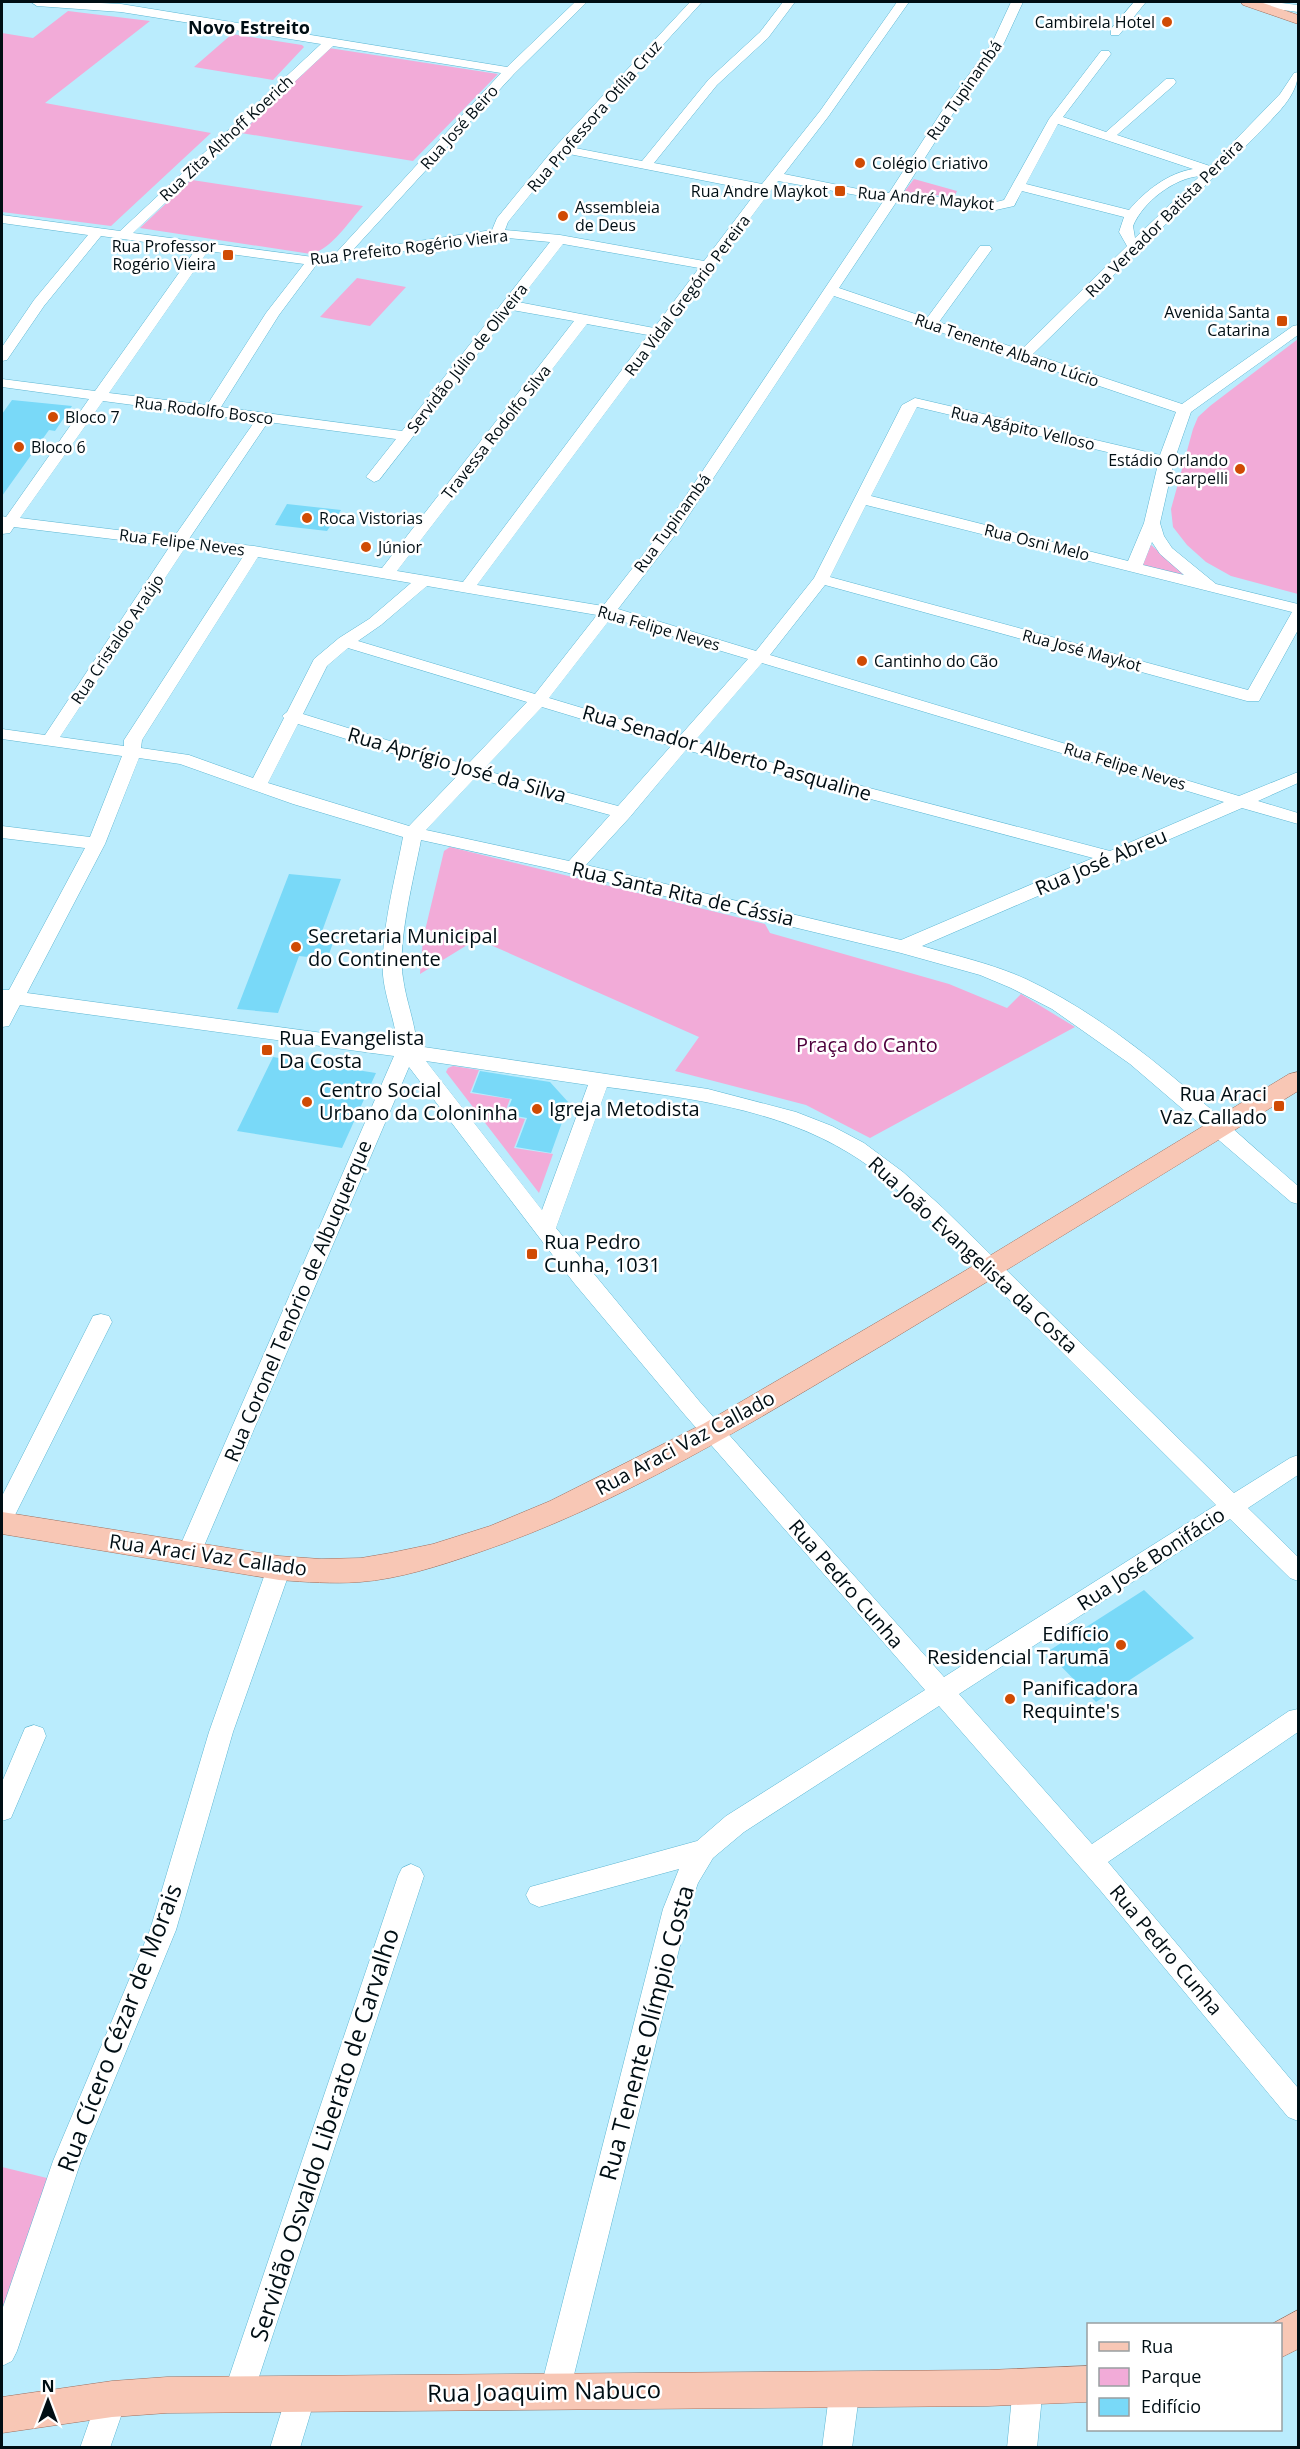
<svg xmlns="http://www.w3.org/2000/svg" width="1300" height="2449" viewBox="0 0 1300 2449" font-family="'Open Sans',sans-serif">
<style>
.green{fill:#f2abd8}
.building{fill:#79d9f8}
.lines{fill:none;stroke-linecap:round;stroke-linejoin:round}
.minor-casing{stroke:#5db6d2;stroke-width:1}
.major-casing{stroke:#9f6e5d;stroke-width:1}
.minor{fill:#fff;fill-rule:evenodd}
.major{fill:#f8c7b5;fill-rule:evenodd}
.poi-dot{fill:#d04b04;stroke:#fff;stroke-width:2}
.labels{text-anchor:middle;stroke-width:5;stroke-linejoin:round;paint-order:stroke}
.far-poi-label{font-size:16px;fill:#000e14;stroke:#fff;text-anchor:start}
.far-street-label{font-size:16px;fill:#000e14;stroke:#fff}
.far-neighbourhood-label{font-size:18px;font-weight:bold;fill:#000e14;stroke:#fff}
.street-label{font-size:20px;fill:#000e14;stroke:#fff}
.poi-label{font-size:20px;fill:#000e14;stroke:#fff;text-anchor:start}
.park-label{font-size:20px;fill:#4e003c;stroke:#fff}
.near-street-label{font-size:24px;fill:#000e14;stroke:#fff}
</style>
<rect width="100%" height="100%" fill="#baecfd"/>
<path class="green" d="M68 11 150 21 45 103 211 133 111 226 2 212V33L33 38Z
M232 34 302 45 304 47 273 80 194 67Z
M329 48 498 74 413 161 241 133Z
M914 179 957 191 954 197 904 192Z
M191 180H192L363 206C349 221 332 249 311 254L140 228Z
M357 278 406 287 370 326 320 317Z
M1298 339V594L1231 576 1206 562 1187 545 1173 527 1171 509 1193 429 1198 417 1210 406Z
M1150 544 1190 579 1141 565Z
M450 847 765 924 770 933 949 984 1007 1008 1021 994 1075 1027 870 1138 806 1105 675 1071 699 1037 477 939 420 974 423 939 444 851Z
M453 1066 479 1070 470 1093 510 1099 504 1115 525 1119 514 1148 553 1154 539 1193 446 1072 448 1068Z
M2 2167 51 2179 2 2331Z"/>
<path class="building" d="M12 400 72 406 55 431 49 430 2 496V414Z
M287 504 341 510 327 531 275 525Z
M289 874 341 879 320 937 335 938 327 959 299 956 278 1013 237 1009Z
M273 1057 376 1073 342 1148 237 1131Z
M480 1071 550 1082 569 1103 551 1153 516 1147 527 1118 506 1114 512 1099 472 1092Z
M1144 1590 1194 1638 1096 1702 1047 1652Z"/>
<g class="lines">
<g class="minor-casing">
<path id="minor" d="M31 2H80L121 4 507 67 575 2H587L514 74 352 251 492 230 497 218 556 146 690 2H702L570 147 642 161 709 79 760 32 783 2H795L768 38 717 85 654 163 762 184 820 111 897 2H909L828 117 784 174 868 191 889 193 942 111 992 43 1011 2H1023L1004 43 954 112 902 194 996 202 1004 200 1049 119 1101 51H1109L1111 54 1063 117 1106 132 1166 79H1174L1176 82 1174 85 1117 135 1210 166 1280 94 1294 73 1298 72C1298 97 1274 116 1258 134L1033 354 1182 404 1293 326 1298 325V335L1191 412 1174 461 1160 523 1164 536 1172 548 1216 584 1298 604V630L1259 701H1247L825 585 770 655 1239 796 1298 772V783L1258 801 1298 813V824L1242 808 922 946C957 956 993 964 1026 979 1128 1027 1213 1113 1298 1186V1204L1291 1202 1130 1064 1052 1009 1011 988 980 975 901 953 548 868 421 840C414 877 397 943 403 978 406 1001 415 1022 417 1046L708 1089 796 1112 832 1126 864 1143 903 1172 942 1207 1234 1493 1290 1458 1298 1455V1475L1248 1508 1298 1557V1581L1290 1578 1230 1519 959 1694 1092 1844 1289 1711 1298 1709V1732L1108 1862 1298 2088V2121L1288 2117 1100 1890 939 1706 744 1832 713 1858 698 1883 689 1909 570 2391 566 2402 555 2406 544 2402 540 2391 663 1909 679 1869 539 1907 530 1903 526 1895 530 1887 697 1841 726 1816 925 1690 684 1414 574 1283 409 1067 201 1553 197 1560 189 1563 181 1560 177 1553 394 1056 20 1005 9 1026 2 1027V990H9L85 848 2 838V826L90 837 122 756 2 739V729L45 735 170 546 14 527 10 533 2 534V516L6 517 89 399 2 387V379L95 391 196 249 101 236 44 306 7 360 2 361V347L34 300 88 235 2 223V215L120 231 321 44 121 12 37 6ZM333 46 501 73 335 254 313 257 133 233ZM1058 124 1193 169C1168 173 1145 191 1129 210L1026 184ZM564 153 757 191 704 261 560 235 505 230 508 222ZM1200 176 1135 238 1133 226C1143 202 1174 178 1200 176ZM778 181 884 200 667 524 603 606 477 585ZM1022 191 1124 217 1119 232 1127 246 1021 350 939 322 992 249 990 246H980L927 318 839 288 897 201 996 210 1014 206ZM497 237 550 242 402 431 221 407 279 315 317 264ZM563 244 699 268 654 328 518 302ZM208 251 304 264 266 313 207 405 109 393ZM834 296 1176 412 1160 455 915 398 902 405 814 578 756 651 618 609 679 530ZM512 310 574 321 382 568 254 546 189 539 268 422 396 439 366 477 374 482 379 480ZM587 324 648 335 463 582 397 571ZM103 401 255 421 174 537 20 518ZM917 407 1158 464 1144 523 1128 561 871 496ZM866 505 1292 612 1248 690 830 577ZM1152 542 1160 554 1184 575 1143 565ZM185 548 244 555 124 740V746L60 737ZM258 557 411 583 369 619 339 638 314 659 287 712 282 716 284 718 253 778 189 755 141 748 142 740ZM427 586 597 615 535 694 358 641 381 625ZM611 618 748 659 679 737 549 698ZM348 648 527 702 467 765 303 714 327 666ZM762 663 1224 802 1110 851 694 742ZM542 707 671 746 618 806 483 770ZM298 724 459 774 409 826 268 783ZM686 750 1093 858 901 940 586 865 630 817ZM139 758 180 764 293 804 403 837C395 881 381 929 383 975 385 998 395 1020 397 1043L27 993 105 844ZM475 778 610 815 569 861 426 830ZM426 1061 588 1085 542 1210ZM607 1087C689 1098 777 1109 849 1153 878 1170 903 1195 927 1218L1216 1505 944 1677 700 1402 556 1228Z
M1134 2H1146L1119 35H1111V29Z
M1248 2H1273L1298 5V12L1254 6Z
M101 1314 109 1316 112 1322 10 1525 2 1527V1496L90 1322 93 1316Z
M279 1558 287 1561 291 1568 233 1732 176 1930 81 2161 17 2351 12 2361 2 2366V2310L53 2161 150 1930 209 1732 267 1568 271 1561Z
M34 1725 43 1728 46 1736 11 1818 2 1821V1782L25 1728Z
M411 1864 420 1868 424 1876 253 2395 249 2406 238 2410 227 2406 223 2395 398 1876 402 1868Z
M1028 2371 1039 2375 1043 2386 1037 2448H1007L1013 2386 1017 2375Z
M845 2373 856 2377 860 2388 852 2448H822L830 2388 834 2377Z
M301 2380 312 2384 316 2395 300 2448H270L290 2384Z
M112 2384 123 2388 127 2399 110 2448H80L101 2388Z"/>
</g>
<g class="major-casing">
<path id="major" d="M1241 2H1260L1298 15V24L1243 5Z
M1298 1072V1091C1161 1175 1024 1260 886 1343 754 1421 622 1504 477 1553 439 1566 399 1579 360 1582 333 1584 306 1582 279 1580L2 1534V1512L279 1556 321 1559 361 1558 390 1553 433 1544 490 1526 550 1501 703 1424 963 1272 1289 1074Z
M1298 2310V2349L1280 2358V2324H1272Z
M1088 2366V2402L988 2406 167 2413 112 2417 2 2433V2397L112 2381 167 2377 988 2370Z"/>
</g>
<use href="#minor" class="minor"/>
<use href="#major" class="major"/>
</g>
<g class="poi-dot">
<circle cx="1167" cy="22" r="6"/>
<circle cx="860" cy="163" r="6"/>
<rect x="834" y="185" width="12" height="12" rx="3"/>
<circle cx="563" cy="216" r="6"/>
<rect x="222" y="249" width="12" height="12" rx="3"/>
<rect x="1276" y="315" width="12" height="12" rx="3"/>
<circle cx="53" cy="417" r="6"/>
<circle cx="19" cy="447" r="6"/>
<circle cx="1240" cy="469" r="6"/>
<circle cx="307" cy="518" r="6"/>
<circle cx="366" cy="547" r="6"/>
<circle cx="862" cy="661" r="6"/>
<circle cx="296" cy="947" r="6"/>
<rect x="261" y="1044" width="12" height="12" rx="3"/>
<circle cx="307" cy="1102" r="6"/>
<rect x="1273" y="1100" width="12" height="12" rx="3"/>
<circle cx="537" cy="1109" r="6"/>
<rect x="526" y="1248" width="12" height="12" rx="3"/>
<circle cx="1121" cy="1645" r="6"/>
<circle cx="1010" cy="1699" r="6"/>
</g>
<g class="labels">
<g class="far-poi-label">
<text x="1155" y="28" text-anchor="end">Cambirela Hotel</text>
<text x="872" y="169">Colégio Criativo</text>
<text x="828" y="197" text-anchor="end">Rua Andre Maykot</text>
<text x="575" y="213">Assembleia<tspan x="575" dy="18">de Deus</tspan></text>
<text x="216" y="252" text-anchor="end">Rua Professor<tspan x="216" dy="18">Rogério Vieira</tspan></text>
<text x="1270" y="318" text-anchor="end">Avenida Santa<tspan x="1270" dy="18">Catarina</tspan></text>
<text x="65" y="423">Bloco 7</text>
<text x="31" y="453">Bloco 6</text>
<text x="1228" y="466" text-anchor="end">Estádio Orlando<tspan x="1228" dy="18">Scarpelli</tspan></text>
<text x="319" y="524">Roca Vistorias</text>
<text x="378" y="553">Júnior</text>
<text x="874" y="667">Cantinho do Cão</text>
</g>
<g class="far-street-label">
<text transform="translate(964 90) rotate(-55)" y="6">Rua Tupinambá</text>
<text transform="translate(594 116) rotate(-49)" y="6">Rua Professora Otília Cruz</text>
<text transform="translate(459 127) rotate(-48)" y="6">Rua José Beiro</text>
<text transform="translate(226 138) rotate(-43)" y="6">Rua Zita Althoff Koerich</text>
<text transform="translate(926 198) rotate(5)" y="6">Rua André Maykot</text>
<text transform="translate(1164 218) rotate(-45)" y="6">Rua Vereador Batista Pereira</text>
<text transform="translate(409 247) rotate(-7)" y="6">Rua Prefeito Rogério Vieira</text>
<text transform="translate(687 295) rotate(-53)" y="6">Rua Vidal Gregório Pereira</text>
<text transform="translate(1007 350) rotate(19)" y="6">Rua Tenente Albano Lúcio</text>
<text transform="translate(467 358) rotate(-52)" y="6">Servidão Júlio de Oliveira</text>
<text transform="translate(204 410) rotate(7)" y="6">Rua Rodolfo Bosco</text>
<text transform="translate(1023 428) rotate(13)" y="6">Rua Agápito Velloso</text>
<text transform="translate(496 432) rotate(-52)" y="6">Travessa Rodolfo Silva</text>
<text transform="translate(672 523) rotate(-54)" y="6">Rua Tupinambá</text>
<text transform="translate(182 542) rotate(7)" y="6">Rua Felipe Neves</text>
<text transform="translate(1037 542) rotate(14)" y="6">Rua Osni Melo</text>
<text transform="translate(659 628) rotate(16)" y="6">Rua Felipe Neves</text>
<text transform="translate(117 639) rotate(-56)" y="6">Rua Cristaldo Araújo</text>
<text transform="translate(1082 650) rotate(15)" y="6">Rua José Maykot</text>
<text transform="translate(1125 766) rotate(17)" y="6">Rua Felipe Neves</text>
</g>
<g class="far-neighbourhood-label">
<text x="249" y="34">Novo Estreito</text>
</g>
<g class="street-label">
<text transform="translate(727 753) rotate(16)" y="7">Rua Senador Alberto Pasqualine</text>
<text transform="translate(457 765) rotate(16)" y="7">Rua Aprígio José da Silva</text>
<text transform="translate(1101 862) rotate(-23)" y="7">Rua José Abreu</text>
<text transform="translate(683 894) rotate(13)" y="7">Rua Santa Rita de Cássia</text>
<text transform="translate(973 1255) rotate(43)" y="7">Rua João Evangelista da Costa</text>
<text transform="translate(298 1301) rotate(-67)" y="7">Rua Coronel Tenório de Albuquerque</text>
<text transform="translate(685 1443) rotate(-28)" y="7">Rua Araci Vaz Callado</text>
<text transform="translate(208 1555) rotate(8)" y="7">Rua Araci Vaz Callado</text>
<text transform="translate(1151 1559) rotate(-33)" y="7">Rua José Bonifácio</text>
<text transform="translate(846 1584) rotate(49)" y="7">Rua Pedro Cunha</text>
<text transform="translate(1166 1950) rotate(50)" y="7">Rua Pedro Cunha</text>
</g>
<g class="poi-label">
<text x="308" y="943">Secretaria Municipal<tspan x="308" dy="23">do Continente</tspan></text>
<text x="279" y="1045">Rua Evangelista<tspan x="279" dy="23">Da Costa</tspan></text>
<text x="319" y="1097">Centro Social<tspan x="319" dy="23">Urbano da Coloninha</tspan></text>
<text x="1267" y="1101" text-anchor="end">Rua Araci<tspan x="1267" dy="23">Vaz Callado</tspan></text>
<text x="549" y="1116">Igreja Metodista</text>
<text x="544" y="1249">Rua Pedro<tspan x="544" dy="23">Cunha, 1031</tspan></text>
<text x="1109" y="1641" text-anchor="end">Edifício<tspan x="1109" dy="23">Residencial Tarumã</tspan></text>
<text x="1022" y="1695">Panificadora<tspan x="1022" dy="23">Requinte's</tspan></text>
</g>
<g class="park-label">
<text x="867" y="1052">Praça do Canto</text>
</g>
<g class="near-street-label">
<text transform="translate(120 2028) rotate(-69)" y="8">Rua Cícero Cézar de Morais</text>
<text transform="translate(647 2033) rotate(-75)" y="8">Rua Tenente Olímpio Costa</text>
<text transform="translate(325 2135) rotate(-72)" y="8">Servidão Osvaldo Liberato de Carvalho</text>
<text transform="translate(544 2392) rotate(-1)" y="8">Rua Joaquim Nabuco</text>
</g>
</g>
<rect width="1300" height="2449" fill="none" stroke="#000e14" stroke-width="6"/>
<rect x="1087" y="2323" width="195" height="108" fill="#ffffff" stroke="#999fa1" stroke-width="1.5"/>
<rect x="1099" y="2342" width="30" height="9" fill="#f8c7b5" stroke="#999fa1" stroke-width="1.5"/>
<text x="1141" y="2353" font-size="18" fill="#000e14">Rua</text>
<rect x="1099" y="2368" width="30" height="18" fill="#f2abd8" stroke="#999fa1" stroke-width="1.5"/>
<text x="1141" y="2383" font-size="18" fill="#000e14">Parque</text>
<rect x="1099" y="2398" width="30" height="18" fill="#79d9f8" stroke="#999fa1" stroke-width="1.5"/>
<text x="1141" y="2413" font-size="18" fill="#000e14">Edifício</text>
<g transform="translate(48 2401)" stroke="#ffffff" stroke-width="4.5" paint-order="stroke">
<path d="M0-4.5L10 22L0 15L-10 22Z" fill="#000e14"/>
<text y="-9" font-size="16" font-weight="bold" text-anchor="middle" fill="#000e14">N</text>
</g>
</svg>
